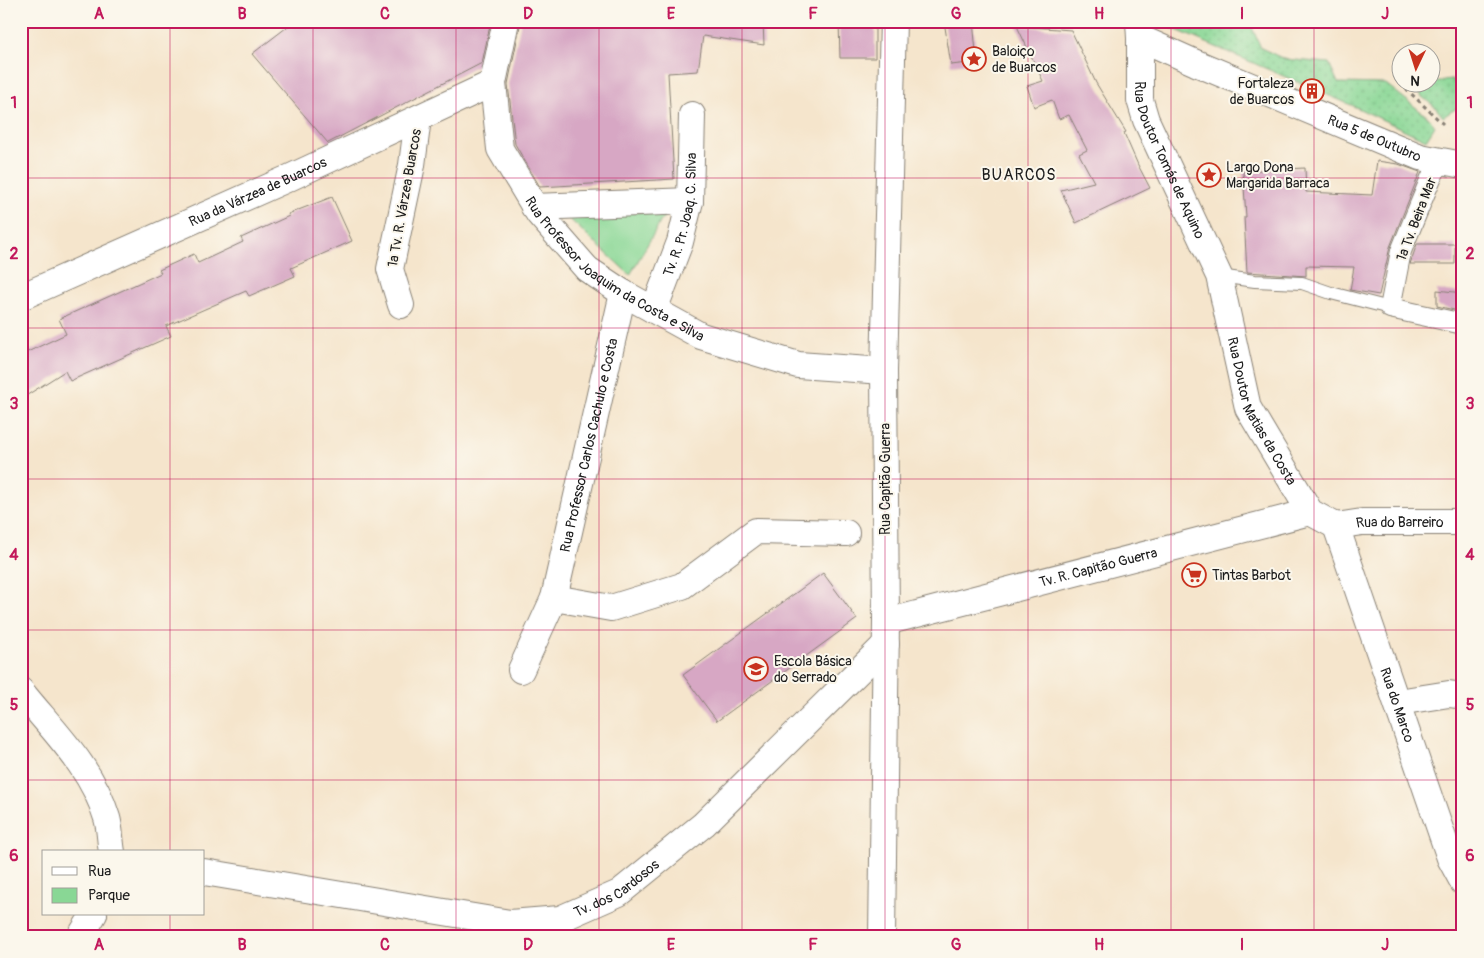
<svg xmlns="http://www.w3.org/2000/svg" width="1484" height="958" viewBox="0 0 1484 958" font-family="Pangolin,sans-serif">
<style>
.grass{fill:url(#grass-dots);stroke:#527a58}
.green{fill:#89d795;stroke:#527a58}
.building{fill:#d7a7c4}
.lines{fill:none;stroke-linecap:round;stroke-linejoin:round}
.service-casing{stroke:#888074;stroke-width:14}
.pedestrian-casing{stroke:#888074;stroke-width:22}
.minor-casing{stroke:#888074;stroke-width:28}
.path{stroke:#888074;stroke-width:3;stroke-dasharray:4 4;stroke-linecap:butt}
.service{stroke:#fff;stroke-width:12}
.pedestrian{stroke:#fff;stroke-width:20}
.minor{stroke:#fff;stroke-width:26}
.grid{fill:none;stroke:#c2185b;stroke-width:1;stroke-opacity:0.55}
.labels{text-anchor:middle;stroke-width:4;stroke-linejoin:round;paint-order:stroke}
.poi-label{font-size:14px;fill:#1c1c1c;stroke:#fbf7ec;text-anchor:start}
.street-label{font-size:14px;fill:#1c1c1c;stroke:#fbf7ec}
.quarter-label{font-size:16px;letter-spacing:1px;fill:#1c1c1c;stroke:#fbf7ec}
.neatline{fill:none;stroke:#c2185b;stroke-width:2}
.grid-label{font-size:16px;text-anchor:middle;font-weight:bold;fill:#c2185b}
</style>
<defs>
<pattern id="grass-dots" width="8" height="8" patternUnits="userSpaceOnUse" patternTransform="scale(1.25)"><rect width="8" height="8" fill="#89d795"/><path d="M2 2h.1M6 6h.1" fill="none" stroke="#76b880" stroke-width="1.8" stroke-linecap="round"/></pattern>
</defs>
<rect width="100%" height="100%" fill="#fbf7ec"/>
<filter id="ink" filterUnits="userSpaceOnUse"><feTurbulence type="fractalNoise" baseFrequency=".02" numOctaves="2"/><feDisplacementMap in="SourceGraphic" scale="10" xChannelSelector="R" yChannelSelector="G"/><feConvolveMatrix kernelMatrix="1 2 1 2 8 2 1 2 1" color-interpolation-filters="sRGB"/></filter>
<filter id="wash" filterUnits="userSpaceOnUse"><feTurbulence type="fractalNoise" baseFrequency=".0096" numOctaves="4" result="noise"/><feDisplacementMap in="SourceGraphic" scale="20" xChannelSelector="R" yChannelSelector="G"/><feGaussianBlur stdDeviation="1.12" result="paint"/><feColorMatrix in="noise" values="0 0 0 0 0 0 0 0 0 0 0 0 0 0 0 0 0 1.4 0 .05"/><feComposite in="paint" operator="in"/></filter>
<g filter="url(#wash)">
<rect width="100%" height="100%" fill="#f5e5cc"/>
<path class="grass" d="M1160 21 1250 23 1261 48 1284 59 1329 63 1338 83 1386 84 1428 117 1435 126 1426 140 1351 105 1160 23Z
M1463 79V104L1443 117 1435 107 1421 96 1419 83Z"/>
<path class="green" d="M666 212 630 275 563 213Z"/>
<g id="blocks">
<path class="building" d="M295 21H491L482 63 328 143 252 54Z
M521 21H763L764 45 703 36 698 71 668 73 674 179 540 187 515 144 508 84Z
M839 21H875V58H840Z
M944 21H973L977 62 951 65Z
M1017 26 1071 30 1096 83 1126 132 1124 133 1138 165 1150 188 1076 223 1061 190 1094 182 1079 154 1087 150 1069 115 1059 119 1052 100 1034 107 1027 86 1043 81Z
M1377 161 1398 164 1420 172 1390 247 1379 295 1350 290 1354 267 1306 266V276L1247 272 1244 217H1246L1243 171 1305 168 1306 192 1372 195Z
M332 197 352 241 291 268 295 276 249 296 246 291 166 326 171 336 70 381 65 371 21 399V355L66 334 59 319 161 273 159 270 194 254 198 263 243 242 241 238 289 216 288 214Z
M1417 244H1455V264H1410Z
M1437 290 1463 293V312L1437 306Z
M823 573 857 619 717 721 683 675Z"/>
</g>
</g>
<g filter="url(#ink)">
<use href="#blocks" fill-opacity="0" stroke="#888074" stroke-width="1"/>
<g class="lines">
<g class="service-casing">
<path id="service" d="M1219 276 1255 281 1302 283 1331 293 1390 308"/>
</g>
<g class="pedestrian-casing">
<path id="pedestrian" d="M1440 161 1431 178 1401 251 1390 308 1463 324"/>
</g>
<g class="minor-casing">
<g id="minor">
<path id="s1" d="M506 21 493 83 500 149 539 214 587 269 623 293 701 336 798 365 884 371"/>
<path id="s2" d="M1139 22 1140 38 1196 63 1420 157 1463 165"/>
<path id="s3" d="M1140 38V100L1146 120 1219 276 1248 408 1310 512 1336 526"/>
<path d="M534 207 690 201"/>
<path id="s4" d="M21 297 289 178 493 83"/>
<path d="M401 305 390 269 412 165 418 118"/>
<path id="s5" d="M654 310 680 242 690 201 692 115"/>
<path id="s6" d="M1336 526 1450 858 1463 882"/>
<path id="s7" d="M1336 526 1362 522H1463"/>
<path d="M554 598 611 608 682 586 756 531 846 533"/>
<path id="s8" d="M886 622 1310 512"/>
<path id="s9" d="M521 670 554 598 623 293"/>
<path d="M21 691C53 731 92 767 107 818 110 828 110 841 112 852"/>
<path d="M1398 702 1449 694 1463 696"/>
<path id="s10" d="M204 872 510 923 560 919 619 893 704 824 886 644"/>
<path d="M80 937 94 914"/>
<path d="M882 937 886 622 884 371 893 21"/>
</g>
</g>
<path class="path" d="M1261 21 1266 22
M1400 83 1443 124"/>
<use href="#service" class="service"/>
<use href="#pedestrian" class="pedestrian"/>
<use href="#minor" class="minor"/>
</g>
</g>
<path class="grid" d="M170 21V852M313 21V937M456 21V937M599 21V937M742 21V937M885 21V937M1028 21V937M1171 21V937M1314 21V937M21 178H1463M21 328H1463M21 479H1463M21 630H1463M21 780H1463M170 914V937"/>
<defs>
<g id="sight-ring" transform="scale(1.25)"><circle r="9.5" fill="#fbf7ec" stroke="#c8321e" stroke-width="1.5"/><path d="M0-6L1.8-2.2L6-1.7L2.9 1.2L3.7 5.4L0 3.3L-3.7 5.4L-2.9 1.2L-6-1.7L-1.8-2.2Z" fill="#c8321e"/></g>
<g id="building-ring" transform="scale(1.25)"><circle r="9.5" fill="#fbf7ec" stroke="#c8321e" stroke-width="1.5"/><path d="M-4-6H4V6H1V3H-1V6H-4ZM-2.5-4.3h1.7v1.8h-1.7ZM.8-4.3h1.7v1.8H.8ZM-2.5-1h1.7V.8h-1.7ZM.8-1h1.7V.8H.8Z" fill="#c8321e"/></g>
<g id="supermarket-ring" transform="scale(1.25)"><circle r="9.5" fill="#fbf7ec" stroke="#c8321e" stroke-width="1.5"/><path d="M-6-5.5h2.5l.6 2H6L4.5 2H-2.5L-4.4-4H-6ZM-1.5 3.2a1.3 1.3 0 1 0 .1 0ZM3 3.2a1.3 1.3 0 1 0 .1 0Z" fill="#c8321e"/></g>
<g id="school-ring" transform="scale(1.25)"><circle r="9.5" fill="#fbf7ec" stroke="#c8321e" stroke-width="1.5"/><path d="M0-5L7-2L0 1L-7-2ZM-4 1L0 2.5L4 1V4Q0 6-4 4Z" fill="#c8321e"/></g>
</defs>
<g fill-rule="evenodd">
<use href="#sight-ring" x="974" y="59"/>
<use href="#building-ring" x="1312" y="91"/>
<use href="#sight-ring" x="1209" y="175"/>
<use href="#supermarket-ring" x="1194" y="575"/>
<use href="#school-ring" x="756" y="669"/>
</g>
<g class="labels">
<g class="poi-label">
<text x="992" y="56">Baloiço<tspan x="992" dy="16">de Buarcos</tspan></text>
<text x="1294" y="88" text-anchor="end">Fortaleza<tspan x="1294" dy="16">de Buarcos</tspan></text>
<text x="1226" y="172">Largo Dona<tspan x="1226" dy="16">Margarida Barraca</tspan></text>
<text x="1212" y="580">Tintas Barbot</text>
<text x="774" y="666">Escola Básica<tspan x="774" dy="16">do Serrado</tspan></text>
</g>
<g class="street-label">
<text dy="5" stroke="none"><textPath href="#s2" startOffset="271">Rua 5 de Outubro</textPath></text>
<text dy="5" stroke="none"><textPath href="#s3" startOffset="128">Rua Doutor Tomás de Aquino</textPath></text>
<text dy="5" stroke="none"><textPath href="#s4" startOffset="259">Rua da Várzea de Buarcos</textPath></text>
<text transform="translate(404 198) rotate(-80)" y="5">1ª Tv. R. Várzea Buarcos</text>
<text dy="5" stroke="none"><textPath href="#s5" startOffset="100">Tv. R. Pr. Joaq. C. Silva</textPath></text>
<text transform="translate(1416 219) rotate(-69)" y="5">1ª Tv. Beira Mar</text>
<text dy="5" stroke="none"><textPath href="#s1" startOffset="300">Rua Professor Joaquim da Costa e Silva</textPath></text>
<text dy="5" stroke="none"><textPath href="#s3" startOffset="398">Rua Doutor Matias da Costa</textPath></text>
<text dy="5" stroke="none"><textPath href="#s9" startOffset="236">Rua Professor Carlos Cachulo e Costa</textPath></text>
<text transform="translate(885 479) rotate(-90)" y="5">Rua Capitão Guerra</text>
<text dy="5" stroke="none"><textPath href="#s7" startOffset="64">Rua do Barreiro</textPath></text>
<text dy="5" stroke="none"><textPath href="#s8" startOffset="219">Tv. R. Capitão Guerra</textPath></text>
<text dy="5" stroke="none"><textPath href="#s6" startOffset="189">Rua do Marco</textPath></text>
<text dy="5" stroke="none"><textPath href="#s10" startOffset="425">Tv. dos Cardosos</textPath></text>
</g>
<g class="quarter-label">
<text x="1019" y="180">BUARCOS</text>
</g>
</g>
<rect width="1484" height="958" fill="none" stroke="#fbf7ec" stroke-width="55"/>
<rect x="42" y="850" width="162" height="65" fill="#fbf7ec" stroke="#a29f99"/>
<rect x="52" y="867" width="25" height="8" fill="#ffffff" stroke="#a29f99"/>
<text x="88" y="876" font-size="15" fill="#1c1c1c">Rua</text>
<rect x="52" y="888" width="25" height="15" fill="#89d795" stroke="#a29f99"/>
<text x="88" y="900" font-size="15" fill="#1c1c1c">Parque</text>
<g transform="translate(1416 68) rotate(184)"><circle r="24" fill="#fbf7ec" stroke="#a29f99"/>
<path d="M0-4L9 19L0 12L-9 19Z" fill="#c8321e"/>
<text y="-8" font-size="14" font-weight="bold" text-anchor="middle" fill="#1c1c1c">N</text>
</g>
<rect x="28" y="28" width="1428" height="902" class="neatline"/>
<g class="grid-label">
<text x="99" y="19">A</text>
<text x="242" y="19">B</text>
<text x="385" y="19">C</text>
<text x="528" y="19">D</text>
<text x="671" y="19">E</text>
<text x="813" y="19">F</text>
<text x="956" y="19">G</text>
<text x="1099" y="19">H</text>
<text x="1242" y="19">I</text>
<text x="1385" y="19">J</text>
<text x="14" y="108">1</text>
<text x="1470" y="108">1</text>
<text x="14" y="259">2</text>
<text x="1470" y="259">2</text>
<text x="14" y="409">3</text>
<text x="1470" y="409">3</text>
<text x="14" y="560">4</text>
<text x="1470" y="560">4</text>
<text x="14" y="710">5</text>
<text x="1470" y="710">5</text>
<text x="14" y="861">6</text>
<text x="1470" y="861">6</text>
<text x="99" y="950">A</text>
<text x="242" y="950">B</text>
<text x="385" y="950">C</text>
<text x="528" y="950">D</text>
<text x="671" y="950">E</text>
<text x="813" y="950">F</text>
<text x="956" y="950">G</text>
<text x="1099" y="950">H</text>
<text x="1242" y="950">I</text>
<text x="1385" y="950">J</text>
</g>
</svg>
